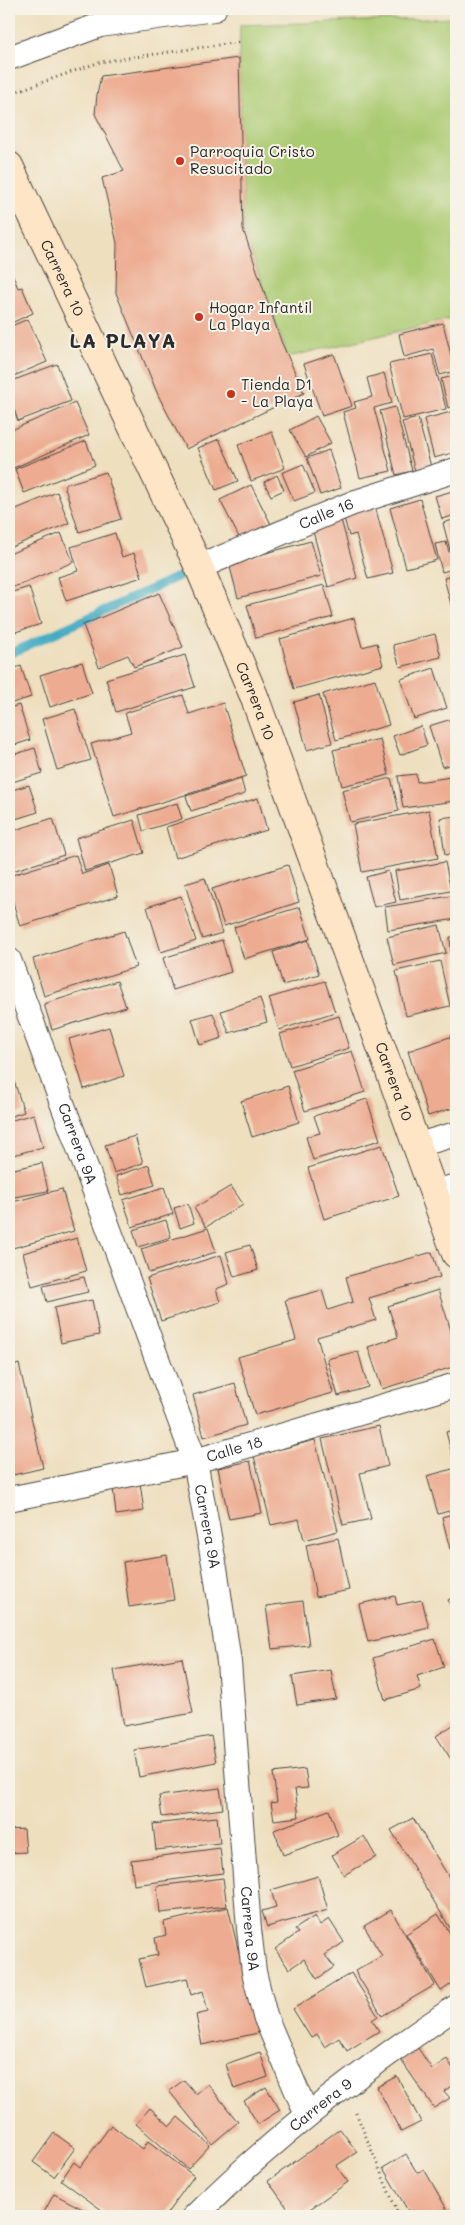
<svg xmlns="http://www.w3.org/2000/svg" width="465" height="2225" viewBox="0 0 465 2225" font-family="Mali,sans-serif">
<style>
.green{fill:#abcb72;stroke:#6b7b4e}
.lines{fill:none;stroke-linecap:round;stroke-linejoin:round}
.stream{stroke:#44abc3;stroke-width:9}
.building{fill:#edac91}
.street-casing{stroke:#484641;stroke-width:26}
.secondary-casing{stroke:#484641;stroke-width:30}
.path{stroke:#484641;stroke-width:3;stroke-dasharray:1 4;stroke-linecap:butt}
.street{stroke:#fff;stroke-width:24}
.secondary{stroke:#fee5c5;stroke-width:28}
.poi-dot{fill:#c8321e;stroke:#f7f3e8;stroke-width:2}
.labels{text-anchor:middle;stroke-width:4;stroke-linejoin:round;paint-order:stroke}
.poi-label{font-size:15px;fill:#2b2b2b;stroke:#f7f3e8;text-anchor:start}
.street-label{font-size:15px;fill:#2b2b2b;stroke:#f7f3e8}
.district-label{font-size:20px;font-weight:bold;letter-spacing:1px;fill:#2b2b2b;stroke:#f7f3e8}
</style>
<rect width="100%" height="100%" fill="#f7f3e8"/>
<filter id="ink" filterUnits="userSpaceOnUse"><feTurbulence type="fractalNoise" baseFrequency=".02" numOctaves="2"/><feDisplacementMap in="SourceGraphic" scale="10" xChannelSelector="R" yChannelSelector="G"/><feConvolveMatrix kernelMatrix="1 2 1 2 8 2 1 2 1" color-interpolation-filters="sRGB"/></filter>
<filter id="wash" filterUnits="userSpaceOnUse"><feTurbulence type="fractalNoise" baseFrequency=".0096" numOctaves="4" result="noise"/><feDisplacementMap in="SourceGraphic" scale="20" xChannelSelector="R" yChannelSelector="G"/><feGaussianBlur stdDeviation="1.12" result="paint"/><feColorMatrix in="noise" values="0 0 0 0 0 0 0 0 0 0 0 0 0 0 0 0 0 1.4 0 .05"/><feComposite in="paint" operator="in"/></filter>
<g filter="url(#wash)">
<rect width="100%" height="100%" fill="#eedfbf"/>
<path class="green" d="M456 18V318L288 357 243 229 239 58 240 25Z"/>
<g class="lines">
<path class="stream" d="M9 654 197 568"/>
</g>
<g id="blocks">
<path class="building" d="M239 58 243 229 281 341 304 393 186 449 158 395 116 293 117 243 102 178 124 171 95 114 97 95 101 76Z
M9 266 18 288 22 287 33 313 9 324Z
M28 319 47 362 9 378V327Z
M443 323 455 371 440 375 433 349 404 357 399 334Z
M456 344V359L452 345Z
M334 354 352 406 322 416 304 364Z
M432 354 446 409 403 419 389 364Z
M57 364 71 401 18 421 9 395V382Z
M384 373 392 403 374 408 391 471 360 478 343 412 356 408 354 402 372 397 367 378Z
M454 376 456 384V406L448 408 441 379Z
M75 403 89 435 9 470V431Z
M395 407 412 471 396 475 380 411Z
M9 411 14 421 9 423Z
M455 411 456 452 434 458 424 419Z
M316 416 331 443 306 457 290 430Z
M418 418 431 467 415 471 402 422Z
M272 432 285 468 251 481 238 445Z
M219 439 238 481 216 490 198 448Z
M86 441 95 465 24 493 15 469Z
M329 450 341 488 320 495 307 458Z
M303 464 315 493 294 501 282 473Z
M106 472 121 519 79 532 64 485Z
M277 475 284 490 271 496 264 482Z
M251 485 272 526 241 541 220 500Z
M456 490V515L442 519 435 496Z
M57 492 69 523 9 548V512Z
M420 499 437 560 406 568 390 508Z
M375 506 393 573 368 579 356 534 349 536 343 514Z
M340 516 357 578 328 587 311 524Z
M456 519V548L450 550 443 523Z
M61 533 73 562 9 589V554Z
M115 533 122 557 134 553 142 577 66 601 58 577 78 571 71 547Z
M311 541 321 576 238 598 229 563Z
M446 542 449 552 456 550V568L442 572 435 544Z
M456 575V623L444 578Z
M324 585 333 617 256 638 247 605Z
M29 587 41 624 9 634V593Z
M159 593 183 647 134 667 128 655 99 667 83 625Z
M354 618 362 647 377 643 383 665 294 689 280 639Z
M435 634 441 657 400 667 393 645Z
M185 655 195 687 116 712 106 679Z
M82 662 92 693 50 707 40 675Z
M21 666 31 697 9 704V670Z
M434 668 447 708 414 719 401 679Z
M375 679 389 725 336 740 323 694Z
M183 695 189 714 223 703 246 776 114 817 91 744 131 732 125 713Z
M319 695 332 743 307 750 294 702Z
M19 705 30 740 9 747V708Z
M75 709 91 760 57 770 42 719Z
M455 718 456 763 442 767 429 726Z
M421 726 427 745 400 755 393 736Z
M380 739 389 775 342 786 333 750Z
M35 748 42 773 9 783V756Z
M416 774 417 782 451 777 455 801 403 808 398 776Z
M391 778 399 811 350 822 342 790Z
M241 779 245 794 191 811 186 796Z
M29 785 38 812 9 821V791Z
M258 798 267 830 175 858 166 827Z
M177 803 182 819 143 831 139 815Z
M429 810 438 858 362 872 353 824Z
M456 816V853L445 855 440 818Z
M53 818 64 855 9 872V832Z
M134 820 144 853 85 871 76 838Z
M76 855 82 874 109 865 118 896 20 926 9 889V876Z
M445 862 451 891 400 900 395 871Z
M288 865 299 902 224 926 212 889Z
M388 871 396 902 374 907 366 877Z
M205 878 222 933 202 939 185 884Z
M456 895V919L388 930 385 907Z
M181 896 196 941 161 952 147 907Z
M300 907 310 939 244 959 234 927Z
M439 925 446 953 394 965 387 937Z
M124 931 136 967 44 996 33 959Z
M450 937H456V1013H455Z
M222 940 231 972 173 990 163 958Z
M308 940 319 974 283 985 273 952Z
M440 961 450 1006 406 1016 396 971Z
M117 981 126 1007 52 1030 44 1004Z
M325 981 335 1012 279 1030 269 998Z
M260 998 267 1022 229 1033 221 1011Z
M213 1013 222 1038 200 1045 192 1019Z
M339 1016 349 1048 290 1066 280 1034Z
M109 1027 124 1076 84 1089 69 1039Z
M456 1035V1107L428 1116 408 1051Z
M352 1051 365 1092 305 1111 292 1070Z
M9 1065 24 1112 9 1117Z
M288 1086 299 1122 252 1137 241 1101Z
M367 1099 380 1140 313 1160 306 1137 320 1133 314 1116Z
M34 1114 43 1147 9 1156V1121Z
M135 1136 143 1163 114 1173 105 1145Z
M382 1145 399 1196 324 1219 308 1168Z
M42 1163 48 1191 9 1198V1170Z
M149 1165 155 1185 122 1195 116 1176Z
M231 1186 243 1204 206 1227 194 1208Z
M164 1187 173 1214 132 1227 123 1200Z
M62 1189 74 1231 9 1249V1203Z
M188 1204 194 1223 180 1228 174 1208Z
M166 1220 171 1237 138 1247 133 1230Z
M208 1228 216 1252 149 1273 141 1249Z
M77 1238 86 1271 32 1286 23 1253Z
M250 1245 258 1270 234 1277 226 1252Z
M432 1252 440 1277 369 1298 376 1320 317 1337 333 1393 255 1415 238 1357 296 1340 285 1300 322 1290 328 1310 353 1302 346 1277Z
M221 1255 229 1284 216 1289 220 1302 161 1321 147 1278Z
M84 1277 88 1292 47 1302 43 1286Z
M438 1290 456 1346V1366L382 1389 368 1347 398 1337 388 1306Z
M92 1300 99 1335 61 1343 54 1308Z
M358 1351 368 1387 338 1396 327 1359Z
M19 1364 43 1468 9 1476V1367Z
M235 1383 246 1425 204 1437 193 1395Z
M379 1426 388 1466 360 1473 371 1519 343 1525 322 1439Z
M456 1429V1462H454L446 1432Z
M315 1440 338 1531 304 1540 299 1519 271 1525 254 1456Z
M250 1461 262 1513 229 1519 218 1468Z
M456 1468V1509L438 1514 427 1476Z
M140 1483 144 1511 116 1515 113 1486Z
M456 1513V1547L450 1549 442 1517Z
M338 1538 349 1590 316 1597 306 1545Z
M167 1555 174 1600 129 1607 123 1562Z
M395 1596 397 1605 422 1600 429 1628 368 1642 359 1604Z
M456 1596V1618L448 1600Z
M303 1601 309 1645 272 1649 266 1606Z
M435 1639 444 1667 417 1676 421 1689 385 1700 373 1658Z
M182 1658 193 1713 124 1726 114 1670Z
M331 1670 336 1699 297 1705 292 1676Z
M456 1723V1767L436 1736Z
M211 1736 216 1762 139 1777 134 1750Z
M305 1769 308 1788 295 1789 299 1817 274 1820 271 1803 277 1802 273 1773Z
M220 1788 223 1809 162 1817 159 1796Z
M329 1810 338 1835 283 1855 274 1830Z
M217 1817 220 1843 156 1850 153 1824Z
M413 1818 456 1889V1938L391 1830Z
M24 1829 26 1852 9 1853V1830Z
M364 1836 376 1857 344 1875 332 1855Z
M220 1848 223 1873 134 1885 131 1860Z
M318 1876 328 1910 267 1927 262 1911 276 1907 271 1890Z
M223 1878 227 1906 160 1913 157 1886Z
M228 1907 258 2033 202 2045 196 2015 208 2012 203 1991 191 1995 187 1978 146 1987 139 1959 158 1955 155 1938 166 1935 164 1922Z
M391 1910 435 1985 382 2016 355 1971 382 1956 364 1926Z
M438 1914 456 1943V1981L441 1991 406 1934Z
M315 1916 320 1925 329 1919 344 1942 325 1955 334 1967 317 1979 304 1959 289 1969 275 1949 298 1933 295 1929Z
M351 1973 378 2016 372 2020 379 2031 347 2051 339 2038 325 2047 317 2034 311 2038 293 2009Z
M418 2048 432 2069 447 2059 456 2073V2083L444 2091 450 2098 434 2108 401 2060Z
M260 2052 268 2077 234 2089 226 2064Z
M397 2076 421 2122 401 2132 377 2087Z
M184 2080 196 2094 208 2084 238 2122 212 2144 169 2091Z
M266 2087 280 2110 258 2124 244 2101Z
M150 2108 170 2126 178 2117 210 2145 188 2169 136 2124Z
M111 2125 143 2149 148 2141 194 2176 165 2216H110L61 2180 74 2162 80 2167Z
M340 2129 357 2152 336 2166 348 2182 300 2216H293L268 2181Z
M54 2133 75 2148 54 2177 33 2162Z
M406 2154 417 2173 424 2169 449 2213 456 2209V2216H411L383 2168Z
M54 2194 96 2216H48L43 2214Z"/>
</g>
</g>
<g filter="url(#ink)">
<use href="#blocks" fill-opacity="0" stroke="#484641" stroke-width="1"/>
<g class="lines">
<g class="street-casing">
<g id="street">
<path d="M9 58 100 25 214 9"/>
<path id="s1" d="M199 567 353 503 456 470"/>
<path id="s2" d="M9 960 195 1461 216 1574 229 1662 249 1929 254 1972 265 2016 307 2115"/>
<path d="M418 1145 456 1134"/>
<path d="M435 1192 456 1186"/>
<path id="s3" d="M9 1499 195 1461 456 1385"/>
<path id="s4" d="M195 2216C274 2137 363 2069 456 2007"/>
</g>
</g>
<g class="secondary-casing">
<g id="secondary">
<path id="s5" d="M9 166 199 567 254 696 456 1254"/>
</g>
</g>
<path class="path" d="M9 94 100 62 239 42
M356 2113 399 2216"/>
<use href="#street" class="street"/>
<use href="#secondary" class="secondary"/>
</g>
</g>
<g class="poi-dot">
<circle cx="180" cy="161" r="5"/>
<circle cx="199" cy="317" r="5"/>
<circle cx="231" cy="394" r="5"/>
</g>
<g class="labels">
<g class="poi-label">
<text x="190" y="157">Parroquia Cristo<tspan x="190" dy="17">Resucitado</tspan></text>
<text x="209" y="313">Hogar Infantil<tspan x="209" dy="17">La Playa</tspan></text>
<text x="241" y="390">Tienda D1<tspan x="241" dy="17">- La Playa</tspan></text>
</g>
<g class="street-label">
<text dy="5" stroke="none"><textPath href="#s5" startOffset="124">Carrera 10</textPath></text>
<text dy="5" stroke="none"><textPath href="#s1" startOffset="138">Calle 16</textPath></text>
<text dy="5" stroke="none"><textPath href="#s5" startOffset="589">Carrera 10</textPath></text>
<text dy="5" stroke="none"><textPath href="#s5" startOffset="994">Carrera 10</textPath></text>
<text dy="5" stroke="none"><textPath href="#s2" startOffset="196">Carrera 9A</textPath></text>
<text dy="5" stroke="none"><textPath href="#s3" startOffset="231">Calle 18</textPath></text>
<text dy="5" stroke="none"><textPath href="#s2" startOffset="601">Carrera 9A</textPath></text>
<text dy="5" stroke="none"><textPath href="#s2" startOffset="1006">Carrera 9A</textPath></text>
<text dy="5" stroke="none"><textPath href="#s4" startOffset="168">Carrera 9</textPath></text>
</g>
<g class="district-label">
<text x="123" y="348">LA PLAYA</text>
</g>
</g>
<rect width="465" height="2225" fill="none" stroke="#f7f3e8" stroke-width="30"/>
</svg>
